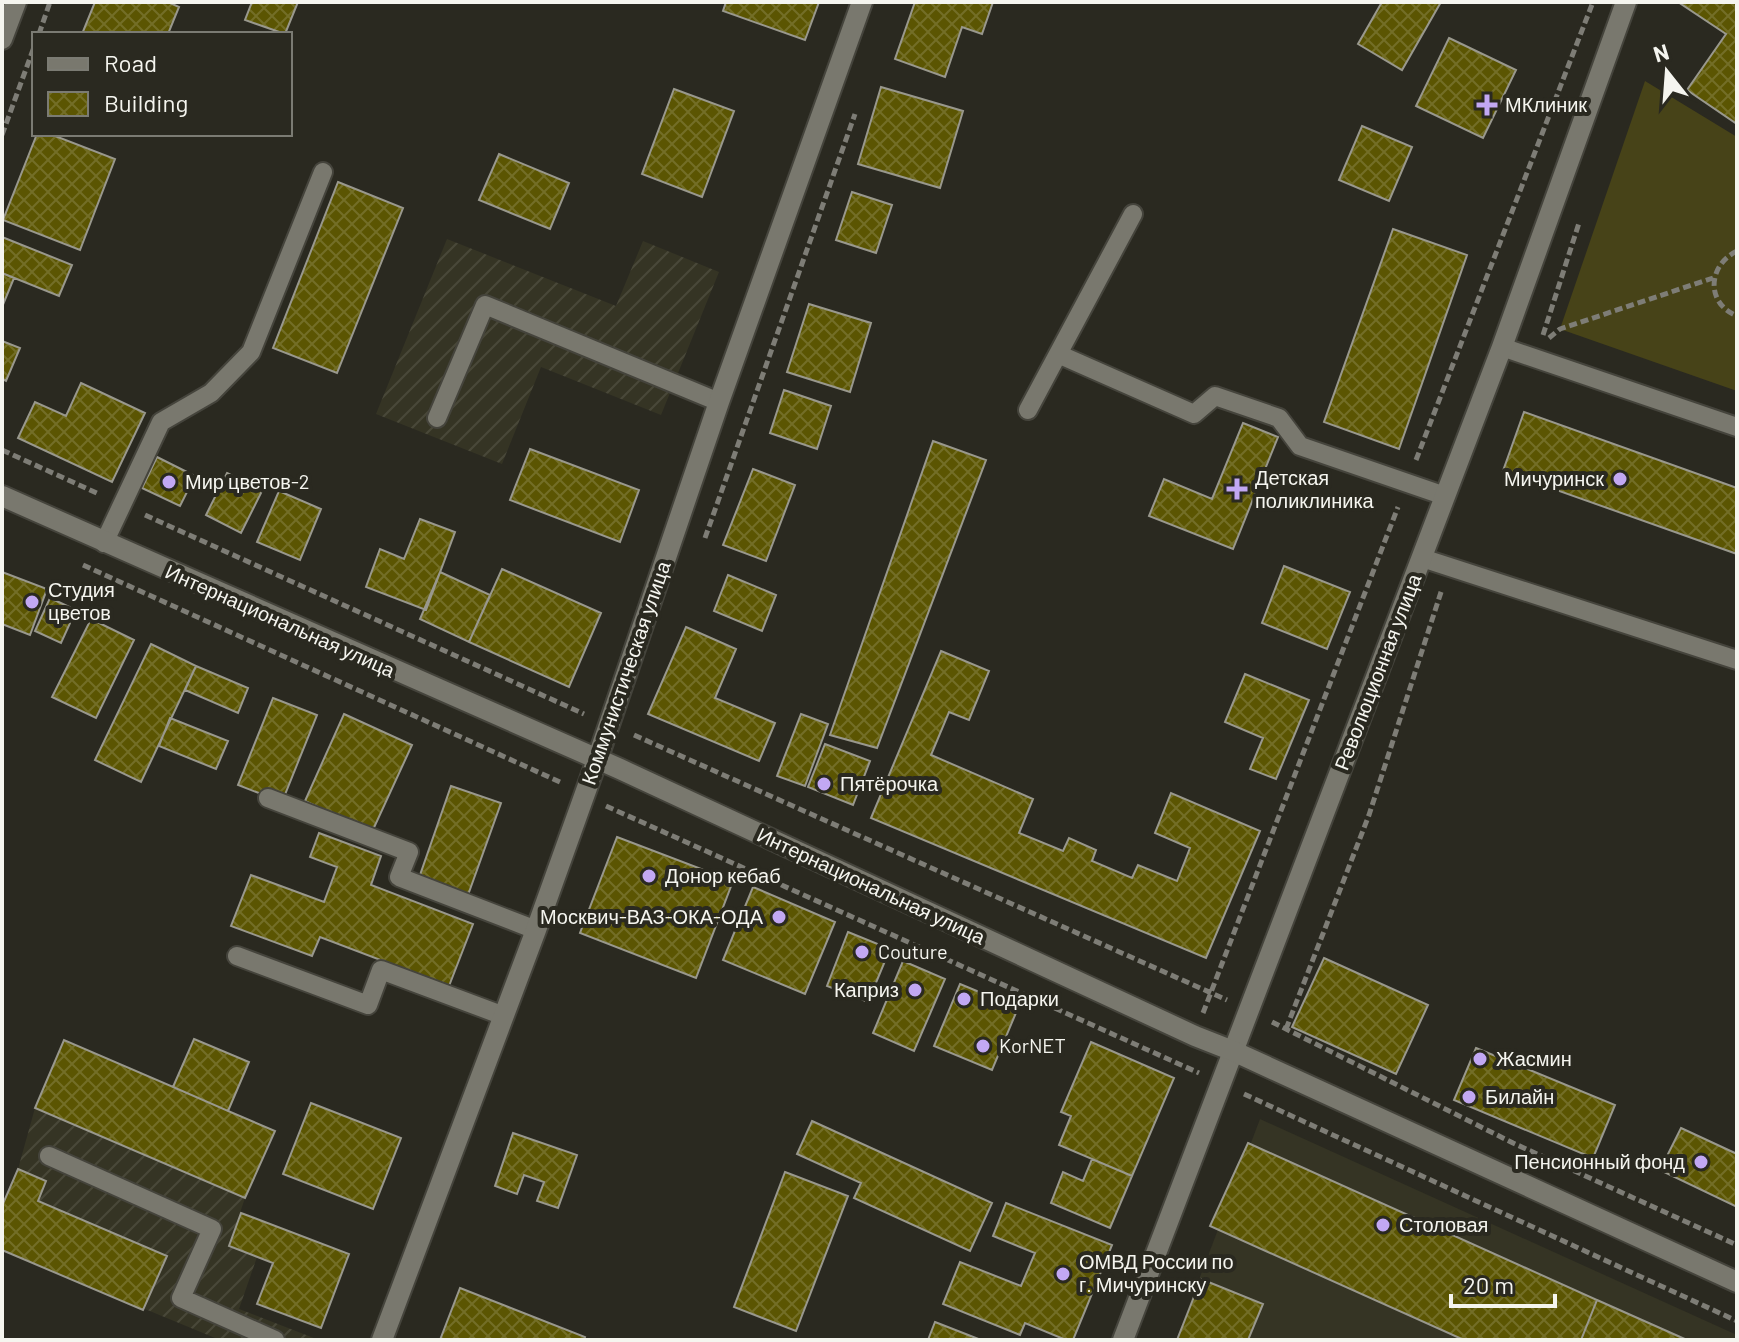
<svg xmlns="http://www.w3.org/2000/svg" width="1739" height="1342" viewBox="0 0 1739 1342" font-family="Barlow,sans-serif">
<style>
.built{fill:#353424}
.industrial{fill:url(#industrial-furrows)}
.grass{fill:#474318}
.building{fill:url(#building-cross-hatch);stroke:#99988d;stroke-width:2}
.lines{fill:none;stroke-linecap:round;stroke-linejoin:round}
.service-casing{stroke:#45443c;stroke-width:22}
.minor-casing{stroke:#45443c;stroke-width:24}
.tertiary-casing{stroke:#45443c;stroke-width:24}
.secondary-casing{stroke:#45443c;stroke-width:24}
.path{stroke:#7e7d76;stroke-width:5;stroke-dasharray:8 4;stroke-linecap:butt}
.service{stroke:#79786e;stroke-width:18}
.minor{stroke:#79786e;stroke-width:20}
.tertiary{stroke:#79786e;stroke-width:20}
.secondary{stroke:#79786e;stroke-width:20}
.poi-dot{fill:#c2a8f3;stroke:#2a2920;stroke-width:3}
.labels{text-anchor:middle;stroke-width:8;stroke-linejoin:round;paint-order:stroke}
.poi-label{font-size:20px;fill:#f5f5ef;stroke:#2a2920;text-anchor:start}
.street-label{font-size:20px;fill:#f5f5ef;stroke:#2a2920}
</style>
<defs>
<pattern id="industrial-furrows" width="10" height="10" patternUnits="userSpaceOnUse" patternTransform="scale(2)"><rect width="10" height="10" fill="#353424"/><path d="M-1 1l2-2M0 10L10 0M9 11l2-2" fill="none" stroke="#494839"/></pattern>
<pattern id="building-cross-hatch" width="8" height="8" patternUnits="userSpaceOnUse" patternTransform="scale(2)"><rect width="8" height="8" fill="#5b5502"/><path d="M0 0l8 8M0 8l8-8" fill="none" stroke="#736e27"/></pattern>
</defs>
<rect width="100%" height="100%" fill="#2a2920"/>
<path class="built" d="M1260 1119 1737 1335V1340H1176Z"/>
<path class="industrial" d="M447 239 616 306 643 241 719 272 661 415 541 367 502 464 376 414Z
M194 1039 249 1062 228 1110 275 1131 245 1198 229 1245 257 1257 239 1309 319 1340H220L2 1250V1206L18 1169 35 1108 64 1040 173 1087Z"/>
<path class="grass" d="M1645 81 1737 137V391L1560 329Z"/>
<path class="building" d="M95 2H168L179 7 168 34H82Z
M252 2H298L285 34 245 20Z
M726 2H819L805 40 723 11Z
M915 2H993L982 34 962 27 945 77 895 59Z
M1382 2H1441L1402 70 1358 44Z
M1678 2H1737V124L1687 90 1726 34Z
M1449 38 1516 70 1483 138 1416 106Z
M881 87 963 111 940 188 858 164Z
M674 89 734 111 702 197 642 174Z
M1362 126 1412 147 1389 201 1339 180Z
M37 134H50L115 159 80 250 3 220Z
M499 154 569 183 550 229 479 200Z
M338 182 403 208 337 373 273 348Z
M852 192 892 205 876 253 836 240Z
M1393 229 1467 255 1399 449 1324 422Z
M2 237 72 265 59 296 2 273Z
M2 273 14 278 2 307Z
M809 304 871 323 850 392 787 372Z
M2 341 20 348 6 381 2 379Z
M81 383 145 413 112 482 18 438 35 402 66 416Z
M784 390 831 406 817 449 770 433Z
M1524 412 1737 488V554L1503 471Z
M1243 423 1278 437 1233 549 1149 516 1164 479 1212 499Z
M933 441 986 460 877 748 830 735Z
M530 449 639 490 620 542 510 500Z
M157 457 195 476 180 506 142 488Z
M753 469 795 485 766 561 723 545Z
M227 473 262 491 241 533 206 515Z
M279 491 321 509 300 560 257 542Z
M420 519 455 532 426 610 366 587 380 549 404 559Z
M1284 566 1350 592 1327 649 1262 623Z
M502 569 601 613 569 687 469 642Z
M2 572 47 589 30 635 2 624Z
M440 572 490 595 469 642 420 619Z
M728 575 776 595 762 631 714 611Z
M50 598 76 610 61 643 35 631Z
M91 619 134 640 96 718 52 697Z
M686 627 736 649 715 698 775 723 759 761 648 714Z
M151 644 196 666 141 782 95 760Z
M941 651 989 671 969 720 949 712 931 755 1033 799 1019 833 1063 851 1069 838 1096 850 1092 861 1132 878 1138 865 1177 881 1190 848 1155 833 1171 793 1260 831 1206 958 871 818Z
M196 666 248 688 238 713 185 690Z
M1245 674 1309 700 1276 779 1250 769 1263 738 1225 722Z
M273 698 317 715 282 802 238 785Z
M344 714 412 745 372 832 305 801Z
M801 714 828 724 805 786 777 776Z
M170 718 228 741 216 769 159 746Z
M825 744 870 761 853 805 808 787Z
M451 786 501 803 468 895 419 878Z
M319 833 381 856 371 885 473 924 449 986 320 937 312 956 231 926 251 875 324 902 337 867 310 857Z
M617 837 733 881 696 978 580 933Z
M753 887 835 922 805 994 723 960Z
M848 932 890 949 868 1002 827 986Z
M1324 958 1428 1005 1396 1074 1292 1027Z
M903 961 945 979 914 1051 873 1033Z
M960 984 1018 1008 992 1070 934 1046Z
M194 1039 249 1062 228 1111 275 1131 245 1198 35 1108 64 1040 173 1087Z
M194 1039 249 1062 228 1111 173 1087Z
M1091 1042 1174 1078 1132 1176 1059 1145 1071 1116 1061 1112Z
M1476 1048 1615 1105 1593 1158 1454 1100Z
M311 1103 401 1138 373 1209 283 1174Z
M812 1121 992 1203 970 1251 854 1198 861 1183 797 1154Z
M1681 1128 1737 1154V1207L1660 1170Z
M513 1133 577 1155 558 1208 537 1201 544 1182 524 1175 517 1194 495 1186Z
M1248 1143 1597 1300 1581 1340H1464L1210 1226Z
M1092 1159 1132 1176 1110 1228 1051 1203 1063 1172 1083 1181Z
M18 1169 46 1181 38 1201 167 1256 143 1310 2 1250V1206Z
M785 1172 848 1196 796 1331 734 1307Z
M1006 1203 1112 1245 1073 1340H1066L1025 1323 1020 1335 943 1304 960 1262 1021 1286 1035 1253 993 1236Z
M241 1213 349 1254 321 1328 257 1304 273 1263 229 1246Z
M1201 1279 1263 1304 1248 1340H1177Z
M460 1288 585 1337 584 1340H440Z
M1597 1300 1687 1340H1581Z
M935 1322 981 1340H928Z"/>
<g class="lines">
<g class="service-casing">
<path id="service" d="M1502 347 1737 427
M1058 354 1194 414 1215 396 1279 418 1300 446 1445 496
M1028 410 1133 214
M437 418 485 305 719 402
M104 543 161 422 211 393 251 352 323 172
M1422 558 1737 660
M268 798 409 852 399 877 536 930
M237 956 368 1005 381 970 504 1016
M49 1156 212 1229 181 1298 275 1340"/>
</g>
<g class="minor-casing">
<path id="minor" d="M382 1340 536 930 597 760
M1123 1340 1502 347 1626 2"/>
</g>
<g class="tertiary-casing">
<path id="tertiary" d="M2 39 16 2
M597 760 719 402 862 2"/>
</g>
<g class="secondary-casing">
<path id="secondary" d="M2 496 620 769 1195 1036 1233 1051 1737 1282"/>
</g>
<path class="path" d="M39 34 50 2
M2 135 34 47
M1737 251C1708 265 1705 303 1737 316
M1543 335 1579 223
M1549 338 1560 329 1713 278
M2 450 99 494
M1416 460 1593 2
M145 515 584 714
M705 538 855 114
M83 565 562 783
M634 735 1227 1000
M606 806 1199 1073
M1203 1013 1398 507
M1272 1022 1513 1143 1737 1245
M1286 1029 1369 815 1442 589
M1244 1094 1737 1321"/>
<use href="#service" class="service"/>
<use href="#minor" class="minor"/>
<use href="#tertiary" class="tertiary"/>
<use href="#secondary" class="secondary"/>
</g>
<g class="poi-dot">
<path d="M1483 93h8v8h8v8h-8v8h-8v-8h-8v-8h8z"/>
<circle cx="1620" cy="479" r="8"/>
<circle cx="169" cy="482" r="8"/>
<path d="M1233 477h8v8h8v8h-8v8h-8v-8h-8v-8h8z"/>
<circle cx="32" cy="602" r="8"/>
<circle cx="824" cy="784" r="8"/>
<circle cx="649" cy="876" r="8"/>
<circle cx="779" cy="917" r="8"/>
<circle cx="862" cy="952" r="8"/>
<circle cx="915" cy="990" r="8"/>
<circle cx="964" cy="999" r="8"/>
<circle cx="983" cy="1046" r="8"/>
<circle cx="1480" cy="1059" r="8"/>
<circle cx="1469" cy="1097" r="8"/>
<circle cx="1701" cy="1162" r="8"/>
<circle cx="1383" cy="1225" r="8"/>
<circle cx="1063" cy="1274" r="8"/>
</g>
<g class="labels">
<g class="poi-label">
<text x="1505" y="112">МКлиник</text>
<text x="1255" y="485">Детская<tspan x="1255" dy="23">поликлиника</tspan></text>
<text x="1604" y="486" text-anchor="end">Мичуринск</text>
<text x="185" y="489">Мир цветов-2</text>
<text x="48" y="597">Студия<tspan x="48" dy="23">цветов</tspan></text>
<text x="840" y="791">Пятёрочка</text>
<text x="665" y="883">Донор кебаб</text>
<text x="763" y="924" text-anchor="end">Москвич-ВАЗ-ОКА-ОДА</text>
<text x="878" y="959">Couture</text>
<text x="899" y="997" text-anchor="end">Каприз</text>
<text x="980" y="1006">Подарки</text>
<text x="999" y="1053">KorNET</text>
<text x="1496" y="1066">Жасмин</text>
<text x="1485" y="1104">Билайн</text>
<text x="1685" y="1169" text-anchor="end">Пенсионный фонд</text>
<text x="1399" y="1232">Столовая</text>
<text x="1079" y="1269">ОМВД России по<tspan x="1079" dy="23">г. Мичуринску</tspan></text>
</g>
<g class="street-label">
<text transform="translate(280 621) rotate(24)" y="7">Интернациональная улица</text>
<text transform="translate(1378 672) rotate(-69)" y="7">Революционная улица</text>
<text transform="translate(626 673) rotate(-71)" y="7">Коммунистическая улица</text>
<text transform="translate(871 886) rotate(25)" y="7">Интернациональная улица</text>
</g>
</g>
<rect width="1739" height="1342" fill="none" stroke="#f5f5ef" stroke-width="8"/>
<rect x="32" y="32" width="260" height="104" fill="#2a2920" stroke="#7b7b73" stroke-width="2"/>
<rect x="48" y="58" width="40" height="12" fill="#79786e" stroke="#7b7b73" stroke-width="2"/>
<text x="104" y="72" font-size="24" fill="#f5f5ef">Road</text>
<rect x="48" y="92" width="40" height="24" fill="url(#building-cross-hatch)" stroke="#7b7b73" stroke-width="2"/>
<text x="104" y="112" font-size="24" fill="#f5f5ef">Building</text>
<g transform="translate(1667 72) rotate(343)" stroke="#2a2920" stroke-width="6" paint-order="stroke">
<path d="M0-6L14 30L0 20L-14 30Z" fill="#f5f5ef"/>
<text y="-12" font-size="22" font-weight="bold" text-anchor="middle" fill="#f5f5ef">N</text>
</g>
<path d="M1451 1294v12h104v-12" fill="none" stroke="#f5f5ef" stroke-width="4"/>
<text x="1463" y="1294" font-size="24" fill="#f5f5ef" stroke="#2a2920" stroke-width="6" paint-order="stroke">20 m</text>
</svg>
